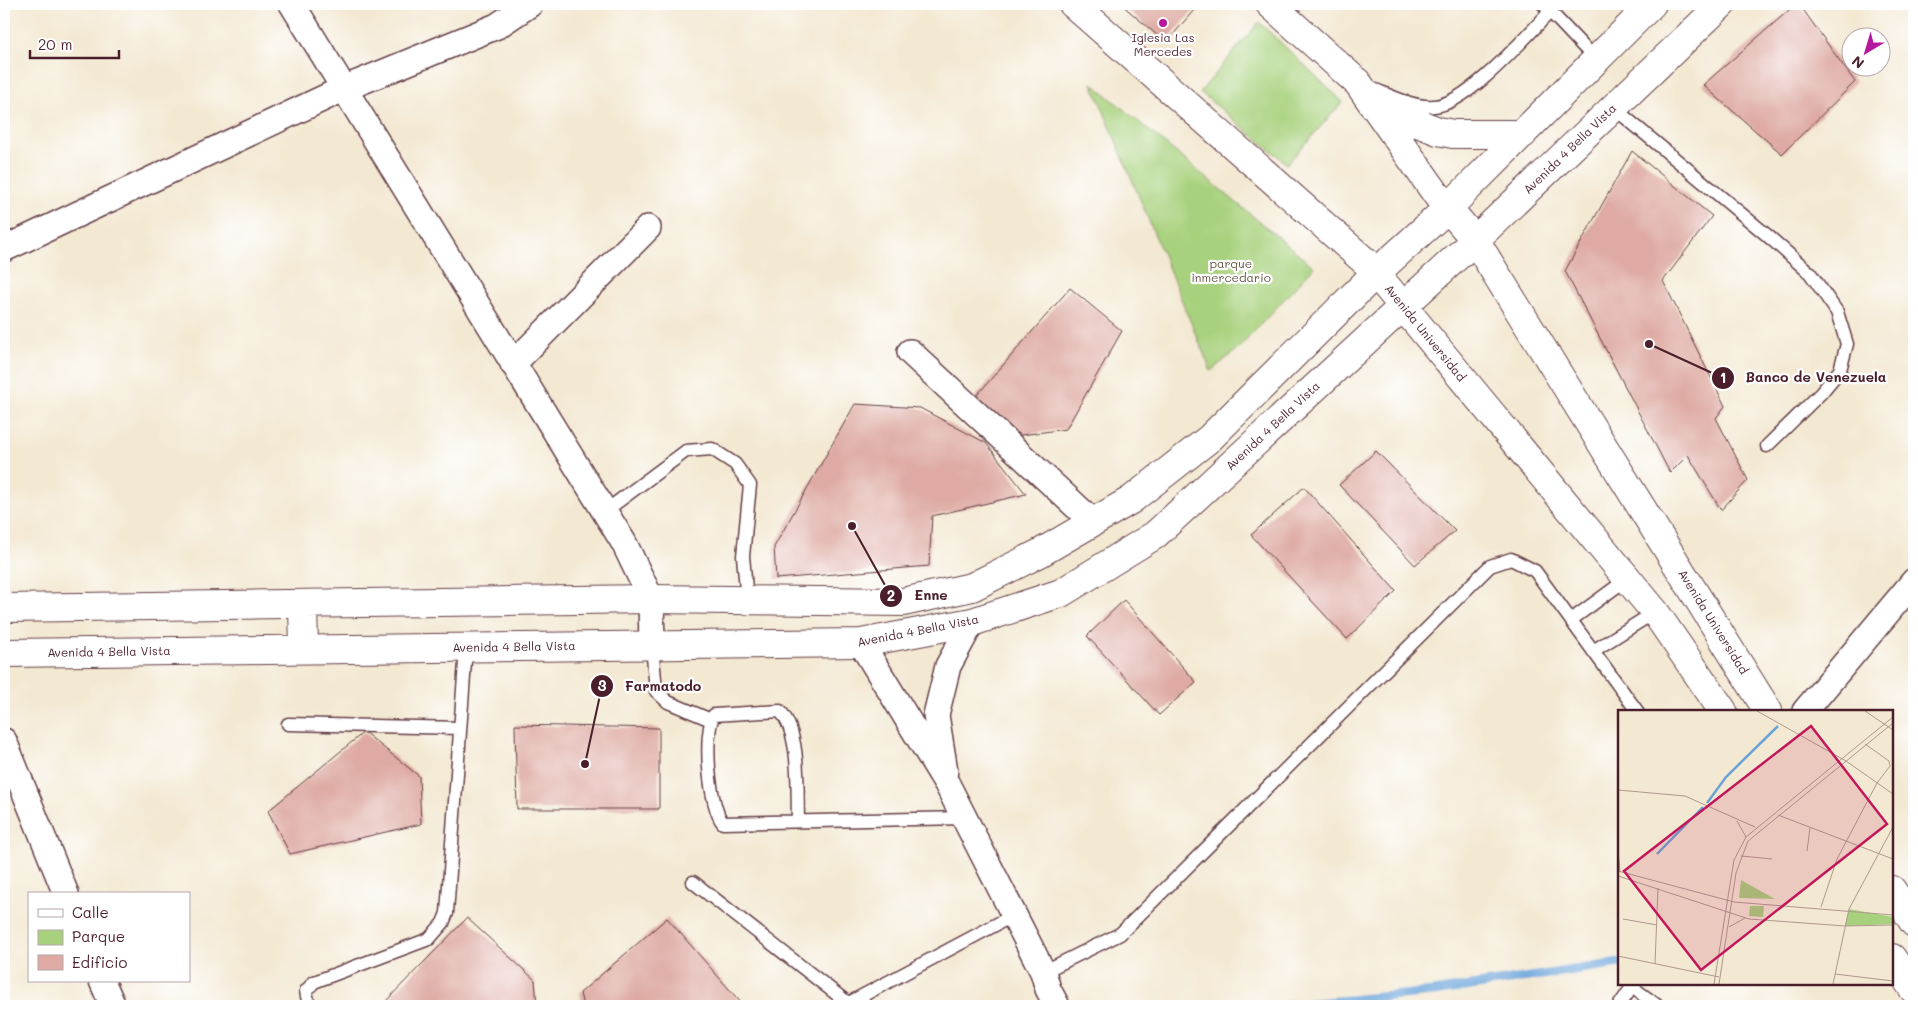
<svg xmlns="http://www.w3.org/2000/svg" width="1918" height="1010" viewBox="0 0 1918 1010" font-family="Mali,sans-serif">
<style>
.green{fill:#a8d17d;stroke:#797854}
.lines{fill:none;stroke-linecap:round;stroke-linejoin:round}
.stream{stroke:#69a3d9;stroke-width:9}
.building{fill:#deaaa3}
.service-casing{stroke:#633d44;stroke-width:15}
.minor-casing{stroke:#633d44;stroke-width:28}
.tertiary-casing{stroke:#633d44;stroke-width:30}
.service{stroke:#fff;stroke-width:12}
.minor{stroke:#fff;stroke-width:25}
.tertiary{stroke:#fff;stroke-width:28}
.poi-dot{fill:#b5179e;stroke:#fff;stroke-width:2}
.labels{text-anchor:middle;stroke-width:4.5;stroke-linejoin:round;paint-order:stroke}
.poi-label{font-size:12px;fill:#4a1f2b;stroke:#fff}
.street-label{font-size:12px;fill:#4a1f2b;stroke:#fff}
.park-label{font-size:12px;fill:#665444;stroke:#fff}
.inset-river{fill:none;stroke:#69a3d9;stroke-width:2.5}
.inset-road{fill:none;stroke:#af988f;stroke-width:1}
.view{fill:#c2185b;fill-opacity:0.15;stroke:#c2185b;stroke-width:2.5}
.inset-edge{fill:none;stroke:#4a1f2b;stroke-width:2.5}
.leader{fill:none;stroke:#4a1f2b;stroke-width:2}
.callout-dot{fill:#4a1f2b;stroke:#fff;stroke-width:2}
.mark-label{font-size:15px;text-anchor:middle;font-weight:bold;fill:#fff}
.callout-label{font-size:14px;text-anchor:middle;font-weight:bold;fill:#4a1f2b;stroke:#fff;stroke-width:4.5;stroke-linejoin:round;paint-order:stroke}
</style>
<rect width="100%" height="100%" fill="#fff"/>
<filter id="ink" filterUnits="userSpaceOnUse"><feTurbulence type="fractalNoise" baseFrequency=".02" numOctaves="2"/><feDisplacementMap in="SourceGraphic" scale="10" xChannelSelector="R" yChannelSelector="G"/><feConvolveMatrix kernelMatrix="1 2 1 2 8 2 1 2 1" color-interpolation-filters="sRGB"/></filter>
<filter id="wash" filterUnits="userSpaceOnUse"><feTurbulence type="fractalNoise" baseFrequency=".0096" numOctaves="4" result="noise"/><feDisplacementMap in="SourceGraphic" scale="20" xChannelSelector="R" yChannelSelector="G"/><feGaussianBlur stdDeviation="1.12" result="paint"/><feColorMatrix in="noise" values="0 0 0 0 0 0 0 0 0 0 0 0 0 0 0 0 0 1.4 0 .05"/><feComposite in="paint" operator="in"/></filter>
<g filter="url(#wash)">
<rect width="100%" height="100%" fill="#f3e8d1"/>
<path class="green" d="M1259 22 1343 102 1287 164 1200 92Z
M1092 83 1314 267 1238 349 1211 371Z"/>
<g class="lines">
<path class="stream" d="M1284 1006 1433 992 1619 963"/>
</g>
<g id="blocks">
<path class="building" d="M1121 4H1199L1166 43Z
M1796 4H1799L1855 82 1782 154 1703 85Z
M1632 151 1712 216 1663 281 1725 406 1716 418 1748 480 1721 510 1688 455 1670 473 1565 271Z
M1070 288 1122 331 1066 429 1021 435 971 402Z
M855 404 920 408 986 443 1026 494 932 516 929 566 776 579 774 547Z
M1376 451 1455 531 1415 565 1339 485Z
M1304 487 1396 591 1347 639 1251 535Z
M1124 600 1196 682 1159 715 1087 636Z
M515 725 659 728V809H517Z
M364 732 419 776 421 824 290 854 268 811Z
M467 918 535 980 537 1006H384V1003Z
M667 918 743 1005 583 1006 580 993Z"/>
</g>
</g>
<g filter="url(#ink)">
<use href="#blocks" fill-opacity="0" stroke="#633d44" stroke-width="1"/>
<g class="lines">
<g class="service-casing">
<path id="service" d="M1543 4 1596 60
M1365 86C1386 93 1411 108 1434 106 1468 104 1525 37 1550 12
M1614 108 1768 236 1810 273 1837 312 1847 344 1840 370 1821 393 1767 446
M604 512 686 451 712 449 735 464 750 485 743 556 747 600
M1571 620 1627 579
M652 645 656 691 668 702 711 720
M1593 651 1655 612
M288 724 460 728
M798 821C797 792 801 733 780 711L714 715C703 732 709 807 723 823L965 818
M693 882 848 1003
M1043 972 1120 934 1490 566 1511 559 1535 571 1637 711
M1632 987 1658 1006
M309 1006 306 991 314 982 429 939 443 923 447 913 466 648
M843 1006 1014 915
M1619 1006 1634 984"/>
</g>
<g class="minor-casing">
<path id="minor" d="M292 4 624 543 651 599 652 645
M4 249 343 89 497 26 530 4
M910 352 1093 522
M513 364 648 228
M861 643 947 784 1043 972 1048 989 1057 1006
M1805 711 1914 581
M4 741 66 894
M945 771 936 715 948 666 972 622
M102 981 113 1006"/>
</g>
<g class="tertiary-casing">
<path id="tertiary" d="M1073 4 1368 264 1655 612 1723 711
M1270 4 1358 83 1437 195 1475 240 1768 711
M1374 106 1438 131 1453 134H1523
M303 604 304 649
M4 608 651 599 903 602 972 587 1040 553 1131 500 1210 438 1376 273 1448 208 1652 4
M4 653 861 643 972 622 1061 593 1155 535 1475 240 1722 4
M1892 890 1914 923
M1892 958 1914 990"/>
</g>
<use href="#service" class="service"/>
<use href="#minor" class="minor"/>
<use href="#tertiary" class="tertiary"/>
</g>
</g>
<circle class="poi-dot" cx="1163" cy="23" r="5"/>
<g class="labels">
<g class="poi-label">
<text x="1163" y="42">Iglesia Las<tspan x="1163" dy="14">Mercedes</tspan></text>
</g>
<g class="street-label">
<text transform="translate(1570 149) rotate(-44)" y="4">Avenida 4 Bella Vista</text>
<text transform="translate(1425 333) rotate(51)" y="4">Avenida Universidad</text>
<text transform="translate(1273 426) rotate(-43)" y="4">Avenida 4 Bella Vista</text>
<text transform="translate(1713 622) rotate(58)" y="4">Avenida Universidad</text>
<text transform="translate(918 631) rotate(-11)" y="4">Avenida 4 Bella Vista</text>
<text transform="translate(514 647) rotate(-1)" y="4">Avenida 4 Bella Vista</text>
<text transform="translate(109 652) rotate(-1)" y="4">Avenida 4 Bella Vista</text>
</g>
<g class="park-label">
<text x="1231" y="268">parque<tspan x="1231" dy="14">inmercedario</tspan></text>
</g>
</g>
<g transform="translate(1618 710)">
<rect width="275" height="275" fill="#f3e8d1"/>
<path d="M123 170 157 189 121 188ZM132 196H146L145 207 131 206ZM231 199 275 207V214L227 216Z" fill="#a8d17d"/>
<path class="inset-river" d="M89 93 108 67 160 16M39 144 85 97"/>
<path class="inset-road" d="M139 1 228 51 275 84M247 1 275 20M247 34 271 51 272 56M0 80 67 86 137 117M160 105 275 149M119 111 128 127M0 141 2 161M189 141 192 118M123 146 154 149M0 161 116 192 275 205M0 166 131 209 227 216 275 215M203 197 219 149 259 73 272 56M5 209 39 215M111 217 127 208M0 246 101 267M37 254 40 178M217 264 275 271M96 274 116 150 128 127 275 7M101 274 118 163 130 131 275 13M215 274 231 199 275 117"/>
<path class="view" d="M193 16 269 114 83 260 6 161Z"/>
<rect width="275" height="275" class="inset-edge"/>
</g>
<path class="leader" d="M1649 344L1723 378M852 526L891 596M585 764L602 686"/>
<g class="callout-dot">
<circle cx="1649" cy="344" r="5"/>
<circle cx="852" cy="526" r="5"/>
<circle cx="585" cy="764" r="5"/>
<circle cx="1723" cy="378" r="12"/>
<circle cx="891" cy="596" r="12"/>
<circle cx="602" cy="686" r="12"/>
</g>
<g class="mark-label">
<text x="1723" y="383">1</text>
<text x="891" y="601">2</text>
<text x="602" y="691">3</text>
</g>
<g class="callout-label">
<text x="1816" y="382">Banco de Venezuela</text>
<text x="931" y="600">Enne</text>
<text x="663" y="691">Farmatodo</text>
</g>
<rect width="1918" height="1010" fill="none" stroke="#fff" stroke-width="20"/>
<rect x="28" y="892" width="162" height="90" fill="#ffffff" stroke="#b7a5aa"/>
<rect x="38" y="909" width="25" height="8" fill="#ffffff" stroke="#b7a5aa"/>
<text x="72" y="918" font-size="15" fill="#4a1f2b">Calle</text>
<rect x="38" y="930" width="25" height="15" fill="#a8d17d" stroke="#b7a5aa"/>
<text x="72" y="942" font-size="15" fill="#4a1f2b">Parque</text>
<rect x="38" y="955" width="25" height="15" fill="#deaaa3" stroke="#b7a5aa"/>
<text x="72" y="968" font-size="15" fill="#4a1f2b">Edificio</text>
<g transform="translate(1866 52) rotate(218)"><circle r="24" fill="#ffffff" stroke="#b7a5aa"/>
<path d="M0-4L9 19L0 12L-9 19Z" fill="#b5179e"/>
<text y="-8" font-size="14" font-weight="bold" text-anchor="middle" fill="#4a1f2b">N</text>
</g>
<path d="M30 50v8h89v-8" fill="none" stroke="#4a1f2b" stroke-width="2.5"/>
<text x="38" y="50" font-size="15" fill="#4a1f2b" stroke="#ffffff" stroke-width="4" paint-order="stroke">20 m</text>
</svg>
